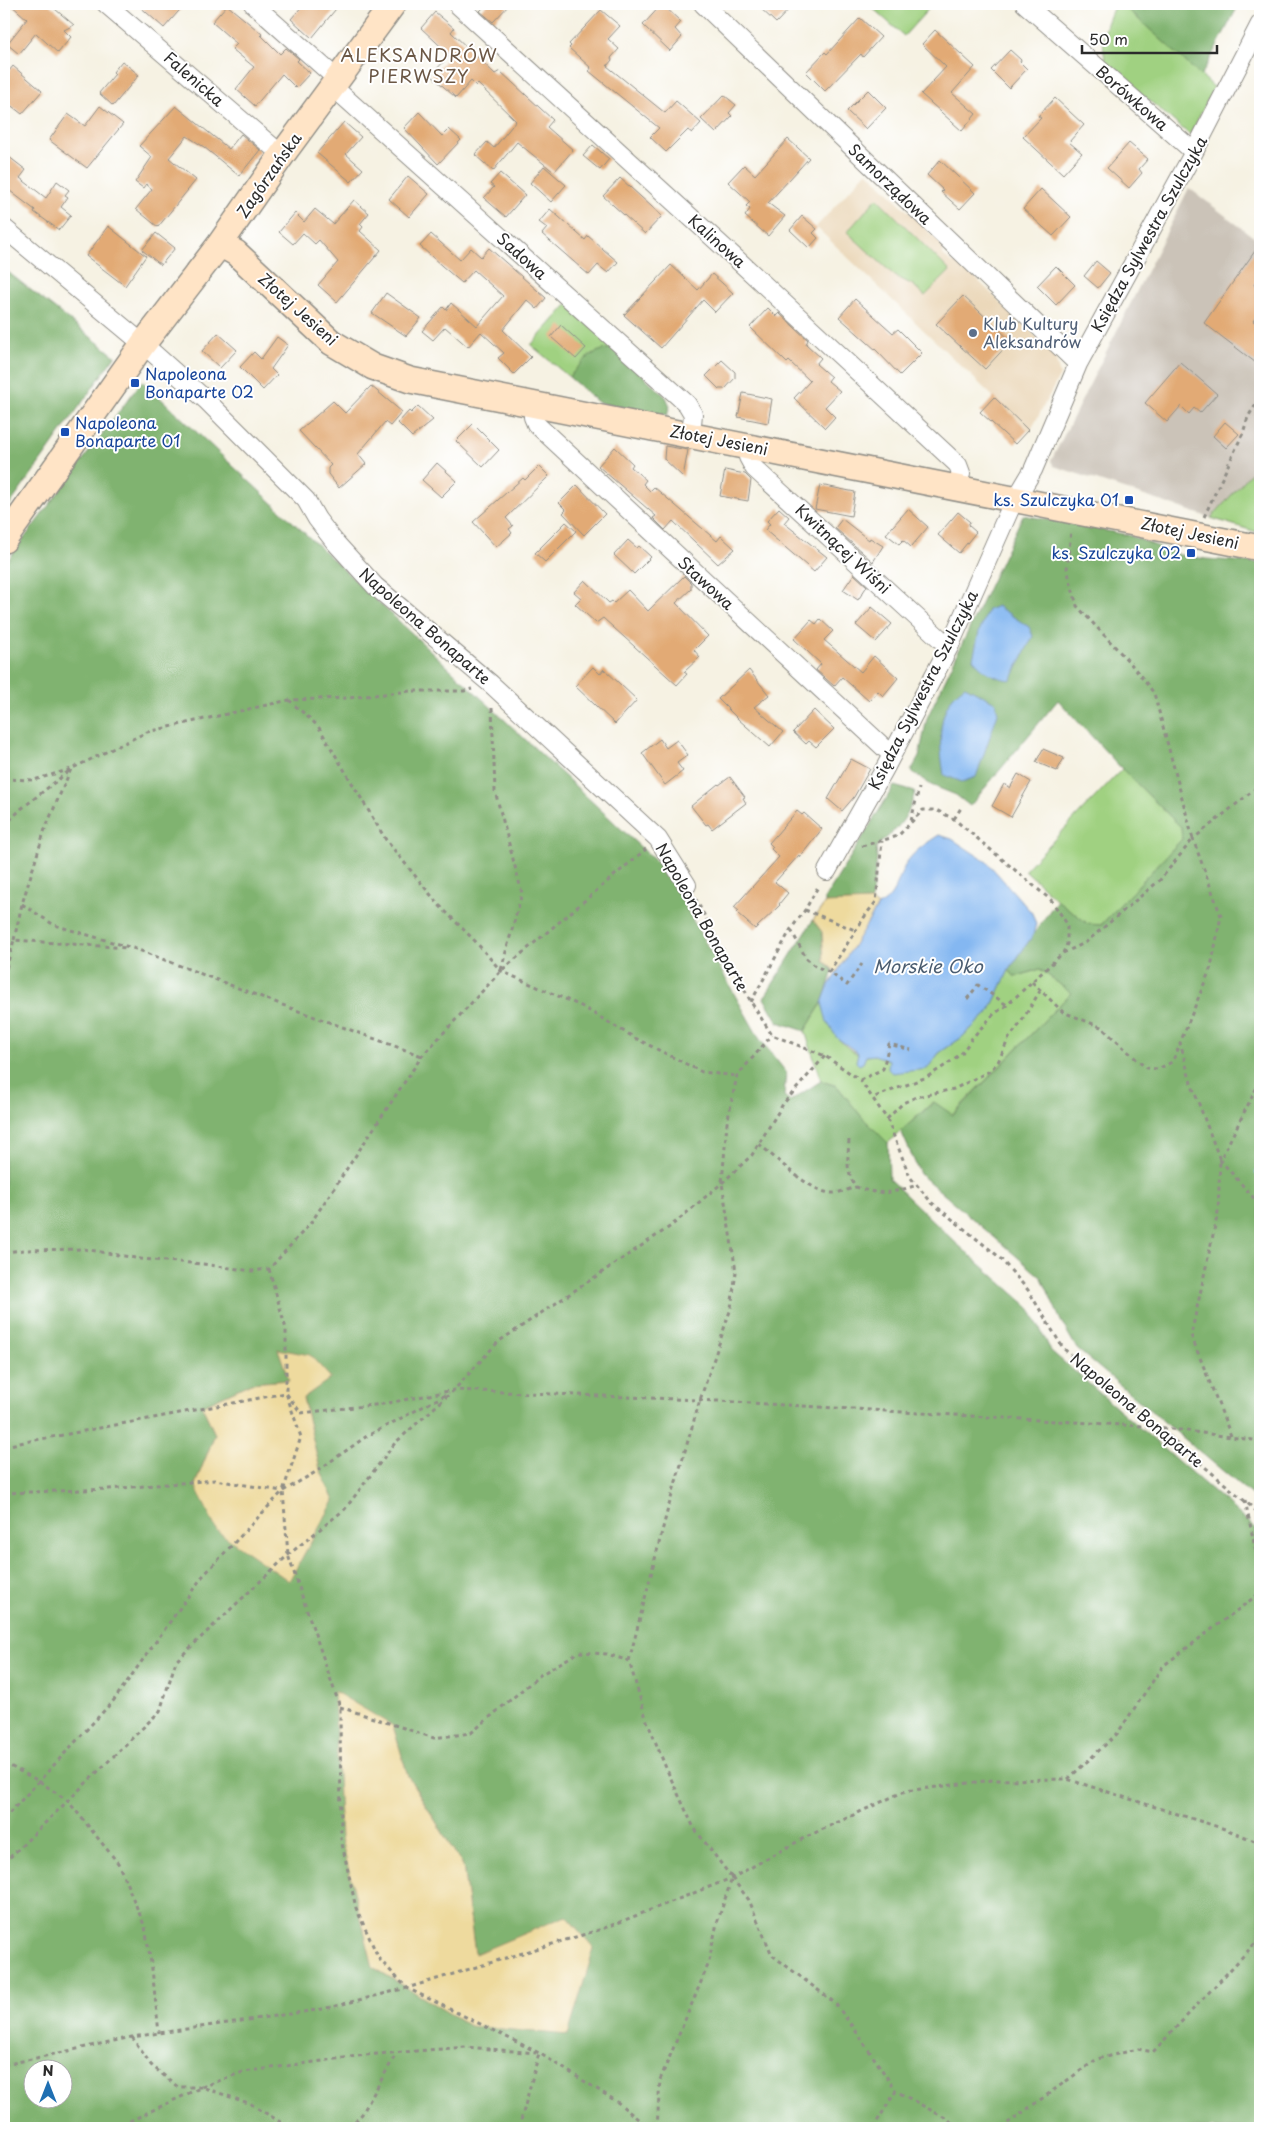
<svg xmlns="http://www.w3.org/2000/svg" width="1264" height="2132" viewBox="0 0 1264 2132" font-family="'Playpen Sans',sans-serif">
<style>
.built{fill:#ebd8ba}
.industrial{fill:#cbc3b8}
.green{fill:#a0d181;stroke:#667e56}
.forest{fill:#80b36f;stroke:#566f4d;fill-rule:evenodd}
.sand{fill:#eeda9e;stroke:#8c8264}
.water{fill:#84b7f1;stroke:#58718e}
.lines{fill:none;stroke-linecap:round;stroke-linejoin:round}
.stream{stroke:#84b7f1;stroke-width:5.5}
.building{fill:#e2aa75}
.street-casing{stroke:#908e87;stroke-width:20}
.secondary-casing{stroke:#908e87;stroke-width:28}
.path{stroke:#908e87;stroke-width:3;stroke-dasharray:4 4;stroke-linecap:butt}
.street{stroke:#fff;stroke-width:18}
.secondary{stroke:#ffe4c6;stroke-width:25}
.service-dot{fill:#5c6f8a;stroke:#fff;stroke-width:2}
.transit-dot{fill:#1a4fb4;stroke:#fff;stroke-width:2}
.labels{text-anchor:middle;stroke-width:4;stroke-linejoin:round;paint-order:stroke}
.street-label{font-size:16px;fill:#2b2b2b;stroke:#fff}
.service-label{font-size:16px;fill:#4e5e75;stroke:#fff;text-anchor:start}
.transit-label{font-size:16px;fill:#164399;stroke:#fff;text-anchor:start}
.neighbourhood-label{font-size:18px;letter-spacing:1px;fill:#6b5745;stroke:#fff}
.water-label{font-size:18px;font-style:italic;fill:#4a5c70;stroke:#fff}
</style>
<rect width="100%" height="100%" fill="#fff"/>
<filter id="ink" filterUnits="userSpaceOnUse"><feTurbulence type="fractalNoise" baseFrequency=".02" numOctaves="2"/><feDisplacementMap in="SourceGraphic" scale="10" xChannelSelector="R" yChannelSelector="G"/><feConvolveMatrix kernelMatrix="1 2 1 2 8 2 1 2 1" color-interpolation-filters="sRGB"/></filter>
<filter id="wash" filterUnits="userSpaceOnUse"><feTurbulence type="fractalNoise" baseFrequency=".0096" numOctaves="4" result="noise"/><feDisplacementMap in="SourceGraphic" scale="20" xChannelSelector="R" yChannelSelector="G"/><feGaussianBlur stdDeviation="1.12" result="paint"/><feColorMatrix in="noise" values="0 0 0 0 0 0 0 0 0 0 0 0 0 0 0 0 0 1.4 0 .05"/><feComposite in="paint" operator="in"/></filter>
<g filter="url(#wash)">
<rect width="100%" height="100%" fill="#f6f2e3"/>
<path class="built" d="M867 171 944 247 943 255 952 263H960L1054 354 1060 375 1030 432 816 227Z"/>
<path class="industrial" d="M1189 188 1260 242V463L1211 518 1054 466 1051 461Z"/>
<path class="green" d="M868 4H933L904 36Z
M1115 4H1122L1214 87 1190 135 1106 64C1100 37 1105 28 1115 4Z
M877 198 950 271 925 296 913 285 895 276 847 232Z
M568 304 614 348 591 354 569 377 531 345Z
M1260 463V533L1211 518Z
M1122 769 1181 827 1182 839 1101 925 1088 924 1057 900 1025 870Z
M1040 969 1071 993 952 1115 933 1102 888 1143 861 1116 837 1086 821 1081 805 1031 822 1003C828 1025 836 1043 858 1054L856 1062 863 1063 866 1056 874 1055 927 1069 939 1053 961 1038 989 1012 1009 970 1015 977Z"/>
<path class="forest" d="M1122 4H1234L1236 10 1201 76Z
M4 269 115 356 4 513Z
M614 348 666 397 670 406 667 415 599 403 569 377C584 361 590 350 614 348Z
M142 381 664 869 759 1038 786 1072 784 1096 790 1101 821 1081 837 1086 861 1116 888 1143 889 1179 956 1243 1029 1307 1051 1351 1260 1532V2128H4V565ZM278 1349 330 1378 303 1398 320 1469 334 1501 195 1485 215 1434 202 1406 251 1383 290 1380ZM393 1726 408 1776 463 1866 475 1954 470 2026 373 1967ZM32 2070H62V2100H32Z
M1023 515 1128 535 1180 555 1206 559 1260 563V1502L1077 1349 1061 1321 1042 1278 920 1174 901 1131 934 1102 953 1115 1071 993 1040 969 1015 977 1009 970 1057 900 1088 924 1101 925 1182 839 1181 827 1122 769 1058 700 970 806 956 795 931 785 911 771 919 757 927 718Z
M894 786 915 792C907 821 898 828 876 847L877 858 871 901 825 903V898Z
M813 920 822 932 824 961 833 971 822 1003 805 1031 778 1022 764 998Z"/>
<path class="sand" d="M871 901 878 906 837 973 824 961 822 932 813 920 825 903Z
M278 1349 310 1355 331 1378 303 1398 320 1469 334 1501 289 1581 217 1531 195 1485 215 1434 202 1406 251 1383 289 1380Z
M334 1691 393 1726 408 1776 463 1866 475 1954 566 1916 594 1948 568 2035 470 2026 373 1967 341 1839Z"/>
<path class="water" d="M997 606 1029 627 1033 636 1011 680C995 679 983 671 973 659L979 632 988 610Z
M965 686 995 702 998 713 976 777 962 782 944 775C939 743 935 706 965 686Z
M939 835 952 839 987 862 1032 913 1036 924 1033 935 1009 970 989 1012 961 1038 939 1053 927 1069 892 1073 888 1069 889 1060 874 1055 866 1056 863 1063 859 1065 856 1062 858 1053 837 1038 827 1022 822 1003 828 987 878 906C896 898 897 879 907 862 914 851 928 842 939 835Z"/>
<g class="lines">
<path class="stream" d="M1258 1173 1260 1170"/>
</g>
<g id="blocks">
<path class="building" d="M10 4H49L74 25 64 30 71 37 58 53 36 33 19 54 7 44 27 19Z
M137 4H185L164 28Z
M304 4H340L312 38 291 19Z
M487 4H510L493 22 480 11Z
M662 4 681 22 675 29 682 37 670 51 643 25Z
M756 4H794L776 23Z
M227 5 262 34 261 35 280 54 286 48 299 59 297 61 310 73 296 88 282 74 255 106 236 89 254 67 232 49 237 44 212 22Z
M601 10 620 26 608 39 619 49 611 58 612 60 607 66 665 113 676 101 701 123 692 133 688 130 666 152 650 137 659 128 589 71 591 68 569 48 571 46 569 44Z
M435 12 454 28 451 32 495 74 500 71 553 120 547 127 573 150 554 172 517 142 493 171 475 155 487 142 494 148 516 121 478 84 476 86 471 81 456 98 431 75 450 55 421 28Z
M860 18 881 37 863 57 861 54 825 91 806 72 825 52 827 54Z
M935 30 975 67 952 93 976 114 962 131 921 94 946 67 922 44Z
M1010 50 1021 60 1020 62 1027 69 1009 88 991 70Z
M122 61 139 75 113 106 99 93 115 74 113 72Z
M13 66 42 91 22 114 4 100V77Z
M868 90 886 108 866 129 847 111Z
M724 95 736 105 729 113 732 116 716 133 701 119Z
M1055 98 1084 125 1069 142 1082 153 1063 174 1023 137 1041 118 1038 116Z
M100 106 123 124 87 168 49 140 68 114 85 126Z
M176 106 229 149 241 134 260 150 239 176 204 147 187 136 169 158 196 180 158 227 136 209 152 189 146 184 143 188 135 182 152 157 139 146Z
M419 112 442 136 449 129 461 140 438 164 404 128Z
M344 122 361 137 346 154 363 169 351 182 317 153Z
M788 139 809 158 768 203 785 216 768 236 745 216 750 209 746 206 750 202 728 182 744 165 755 175Z
M1129 143 1148 159 1139 169 1142 173 1129 188 1107 168Z
M593 145 609 159 600 170 583 156Z
M4 153 26 170 20 178 46 198 57 181 69 190 65 195 68 197 61 207 71 215 59 230 34 212 35 210 10 191 4 200Z
M940 160 975 193 960 209 941 192 943 190 927 175Z
M544 166 566 185 551 202 530 183Z
M500 173 525 195 506 217 484 198 494 187 490 184Z
M408 176 429 194 409 217 389 199Z
M620 178 662 216 645 234 603 196Z
M1041 189 1071 217 1053 236 1023 209Z
M354 200 369 213 360 224 363 227 360 231 381 250 337 302 318 285 338 262 319 240 315 244 303 233 293 244 279 232 295 213 304 222 315 209 333 224Z
M550 209 585 240 588 236 618 262 608 273 598 265 589 275 542 234 547 228 539 222Z
M802 216 817 229 813 233 818 238 809 248 790 230Z
M108 226 146 256 125 286 86 256Z
M156 233 175 248 161 265 142 250Z
M431 234 460 260 471 248 481 257 489 248 546 298 537 309 527 300 503 330 531 357 514 374 498 358 504 353 481 332 468 347 445 327 433 340 422 331 443 307 446 310 451 303 477 326 503 296 474 270 462 283 442 266 420 246Z
M1260 244V276L1254 285 1260 290V312L1253 321 1260 326V366L1204 323Z
M1096 261 1110 273 1098 288 1084 276Z
M671 265 698 290 712 274 733 293 715 312 703 300 661 348 624 315Z
M1056 266 1075 285 1056 305 1037 286Z
M386 293 421 318 406 336 372 313Z
M963 296 1011 341 985 369 936 324Z
M855 299 893 333 898 329 922 353 900 375 876 350 839 317Z
M768 308 776 316 779 313 808 340 806 344 821 358 816 364 831 377 828 381 840 391 825 407 835 417 825 428 794 398 810 381 789 361 787 363 750 327Z
M561 325 586 348 576 359 551 337Z
M218 333 237 350 220 368 202 351Z
M277 337 288 345 271 369 277 375 263 390 240 367 254 352 261 359Z
M722 360 735 372V378L725 389H719L706 376Z
M1180 362 1217 394 1200 413 1194 408 1189 414 1181 406 1167 422 1145 403Z
M371 386 402 412 390 426 385 422 358 454 366 464 339 488 328 474V468L331 465 299 431 333 401 345 413Z
M743 393 772 399 768 423 738 417Z
M994 397 1028 430 1015 444 980 412Z
M418 406 433 420 412 437 398 423 409 411 411 413Z
M1225 422 1239 434 1226 448 1213 436Z
M473 424 499 450 483 467 456 441Z
M665 446 688 450 683 477 664 459Z
M615 447 633 464 631 467 646 480 643 484 650 491 654 487 717 541 721 536 735 549 718 564 673 521 665 530 653 518 656 516 598 466Z
M437 463 457 481 441 497 422 480Z
M539 466 549 476 506 518 513 526 509 529 512 533 496 547 473 522 523 478 525 480Z
M725 470 745 474 751 480 748 501 720 496Z
M577 485 605 514 584 535 563 513 566 510 559 503Z
M820 485 855 492 851 516 815 509Z
M779 508 789 517 784 523 827 557 814 572 765 530 770 524 767 521Z
M908 509 928 527 911 547 903 540 899 544 886 534Z
M958 512 970 522 968 525 976 532 959 553 938 535Z
M842 519 869 540 870 538 883 546 873 562 835 528Z
M566 522 576 531 545 562 535 553Z
M628 540 637 548 639 546 651 557 634 574 614 555Z
M854 574 867 586 858 600 843 590Z
M684 576 691 583V589L676 603 708 636 694 650 700 657 684 672 687 674 677 685 603 618 596 623 575 604 581 598 574 592 585 580 609 603 612 601 614 603 628 590 648 611Z
M872 607 892 624 876 642 856 625Z
M820 619 833 631 824 640 861 672 874 656 898 678 883 696 878 691 869 701 842 677 834 686 816 670 821 664 794 639 811 620 816 624Z
M593 667 600 674 604 669 637 700 615 724 575 686Z
M749 670 769 695 754 707 783 732 770 747 738 719 718 699Z
M814 710 834 729 816 747 809 741 806 744 793 732Z
M660 739 666 748 677 740 688 755 677 763 683 771 665 785 642 753Z
M1043 749 1064 758 1057 771 1036 762Z
M851 759 870 769 854 797 842 811 828 799Z
M1018 774 1031 782 1011 817 992 806 1004 784 1010 788Z
M730 777 745 797 743 798 746 803 712 829 708 824 706 825 691 806 718 784 719 785Z
M797 811 802 815 804 813 822 829 800 857 799 855 775 882 788 893 779 904 780 905 755 929 737 913 739 911 734 907 779 857 771 849 773 847 769 843Z"/>
</g>
</g>
<g filter="url(#ink)">
<use href="#blocks" fill-opacity="0" stroke="#908e87" stroke-width="1"/>
<g class="lines">
<g class="street-casing">
<path id="street" d="M106 4 282 155
M253 4 337 79
M457 4 743 265 958 465 961 473 957 488
M703 4 1078 364
M1025 4 1194 152
M332 86 687 404 693 414 691 435
M4 228 143 344 206 400 306 500 317 519 334 541 375 586 491 684 658 839 687 885
M534 404 533 417 536 424 892 755
M750 446 748 457 754 468 949 647
M827 871 884 770 949 647 1010 509 1033 470 1078 364 1194 152 1260 24"/>
</g>
<g class="secondary-casing">
<path id="secondary" d="M220 244 236 253 331 342 373 367 410 380 1260 548
M4 540 143 344 220 244 282 155 393 4"/>
</g>
<path class="path" d="M1259 90 1260 91
M1204 517 1243 433 1248 417 1260 397
M289 700 318 726 386 840 439 905 475 941 501 971 581 1006 635 1038 702 1072 737 1076
M492 708 495 791 522 893 501 970
M4 779 34 780 71 769 147 732 289 700 348 698 410 691H464L472 689
M954 819 961 808
M911 821 919 788
M4 826 21 809 69 771
M862 846 898 836 923 810H936L954 819 1052 901 1067 924V944L1063 953 1007 1005 994 1014 972 1038 962 1053 946 1065 927 1077 872 1098
M695 898 751 1002 772 1035 825 1056 860 1080 887 1119 910 1177 932 1203 998 1256 1028 1290 1063 1348 1094 1376 1158 1427 1260 1514
M22 904 54 925 136 949 293 1009 422 1056
M805 910 855 930
M791 930 806 958 815 966 829 972 847 985 862 964
M14 940 22 904 45 829 71 769
M1063 953 1085 943 1160 880 1193 839 1154 693 1131 664 1077 606 1067 569 1071 531
M829 972 867 913 876 902 882 841
M4 976 14 940 128 948
M1032 982 1063 1012 1101 1027 1146 1068 1158 1069 1172 1062 1180 1045
M967 999 978 985 1007 1005
M751 1002 791 929 805 910 819 885
M860 1080 883 1069 889 1044 911 1050
M1260 1081 1220 1160 1260 1205
M887 1119 903 1103 916 1097 954 1089 990 1071 998 1062 1009 1038 1020 1024 1040 991
M849 1140C848 1159 845 1171 856 1187 881 1196 892 1193 917 1185
M759 1144C776 1158 812 1194 833 1193 840 1193 849 1189 856 1187
M4 1252 24 1250 84 1249 141 1259 203 1264 252 1271 269 1269 310 1224 422 1056 501 971 646 849
M269 1269 286 1329V1393L301 1437 283 1491 288 1555 340 1707 341 1839 356 1908 379 1959 407 1988 539 2053 616 2101 649 2128
M1231 1436 1191 1335 1218 1212 1220 1160 1191 1083 1180 1043 1211 967 1221 916 1193 839 1260 785
M4 1446 286 1393 301 1413 383 1404 454 1390 700 1400 1158 1427 1260 1441
M4 1493 109 1489 215 1480 282 1491
M1245 1500 1260 1572
M629 1661 667 1512 700 1400 731 1308 736 1272 722 1183 727 1123 737 1076 772 1035
M340 1707 434 1738 471 1733 540 1675 579 1652 607 1654 629 1661 647 1721 666 1768 694 1828 732 1878 717 1923 708 1965 660 2080 657 2128
M4 1763 39 1781 68 1801 118 1863 145 1927 152 1969 159 2033
M1068 1779 1117 1734 1163 1666 1260 1593
M4 1819 114 1700 202 1577 283 1491 314 1473 367 1436 449 1393
M4 1863 160 1711 176 1661 288 1555 345 1509 395 1443 454 1390 498 1342 671 1226 722 1183 752 1155 783 1104 825 1056
M732 1878 749 1900 772 1955 835 2003 860 2037 896 2091
M132 2037 151 2065 178 2087H202L251 2104 290 2128
M4 2065 132 2037 323 2009 407 1988 602 1929 732 1878 804 1838 905 1791 993 1780 1067 1779 1228 1830 1260 1843
M115 2128 202 2087 243 2072 365 2055 466 2047 536 2053
M350 2128 362 2114 396 2054
M519 2128 539 2053
M873 2128 896 2091 949 2120 956 2128
M1001 2128 1097 2059 1138 2049 1153 2052 1260 1938"/>
<use href="#street" class="street"/>
<use href="#secondary" class="secondary"/>
</g>
</g>
<circle class="service-dot" cx="973" cy="333" r="5"/>
<g class="transit-dot">
<rect x="130" y="378" width="10" height="10" rx="2.5"/>
<rect x="60" y="427" width="10" height="10" rx="2.5"/>
<rect x="1124" y="495" width="10" height="10" rx="2.5"/>
<rect x="1186" y="548" width="10" height="10" rx="2.5"/>
</g>
<g class="labels">
<g class="street-label">
<text transform="translate(194 79) rotate(41)" y="6">Falenicka</text>
<text transform="translate(1132 98) rotate(41)" y="6">Borówkowa</text>
<text transform="translate(269 175) rotate(-55)" y="6">Zagórzańska</text>
<text transform="translate(890 184) rotate(44)" y="6">Samorządowa</text>
<text transform="translate(1149 234) rotate(-61)" y="6">Księdza Sylwestra Szulczyka</text>
<text transform="translate(717 241) rotate(42)" y="6">Kalinowa</text>
<text transform="translate(522 256) rotate(42)" y="6">Sadowa</text>
<text transform="translate(298 309) rotate(42)" y="6">Złotej Jesieni</text>
<text transform="translate(719 440) rotate(11)" y="6">Złotej Jesieni</text>
<text transform="translate(1190 533) rotate(12)" y="6">Złotej Jesieni</text>
<text transform="translate(843 549) rotate(43)" y="6">Kwitnącej Wiśni</text>
<text transform="translate(706 583) rotate(43)" y="6">Stawowa</text>
<text transform="translate(425 626) rotate(41)" y="6">Napoleona Bonaparte</text>
<text transform="translate(923 690) rotate(-63)" y="6">Księdza Sylwestra Szulczyka</text>
<text transform="translate(702 917) rotate(60)" y="6">Napoleona Bonaparte</text>
<text transform="translate(1137 1410) rotate(40)" y="6">Napoleona Bonaparte</text>
</g>
<g class="service-label">
<text x="983" y="330">Klub Kultury<tspan x="983" dy="18">Aleksandrów</tspan></text>
</g>
<g class="transit-label">
<text x="145" y="380">Napoleona<tspan x="145" dy="18">Bonaparte 02</tspan></text>
<text x="75" y="429">Napoleona<tspan x="75" dy="18">Bonaparte 01</tspan></text>
<text x="1119" y="506" text-anchor="end">ks. Szulczyka 01</text>
<text x="1181" y="559" text-anchor="end">ks. Szulczyka 02</text>
</g>
<g class="neighbourhood-label">
<text x="419" y="62">ALEKSANDRÓW<tspan x="419" dy="21">PIERWSZY</tspan></text>
</g>
<g class="water-label">
<text x="928" y="973">Morskie Oko</text>
</g>
</g>
<rect width="1264" height="2132" fill="none" stroke="#fff" stroke-width="20"/>
<g transform="translate(48 2084)"><circle r="24" fill="#ffffff" stroke="#aaaaaa"/>
<path d="M0-4L9 19L0 12L-9 19Z" fill="#1f6fb2"/>
<text y="-8" font-size="14" font-weight="bold" text-anchor="middle" fill="#2b2b2b">N</text>
</g>
<path d="M1082 45v8h135v-8" fill="none" stroke="#2b2b2b" stroke-width="2.5"/>
<text x="1089" y="45" font-size="15" fill="#2b2b2b" stroke="#ffffff" stroke-width="4" paint-order="stroke">50 m</text>
</svg>
